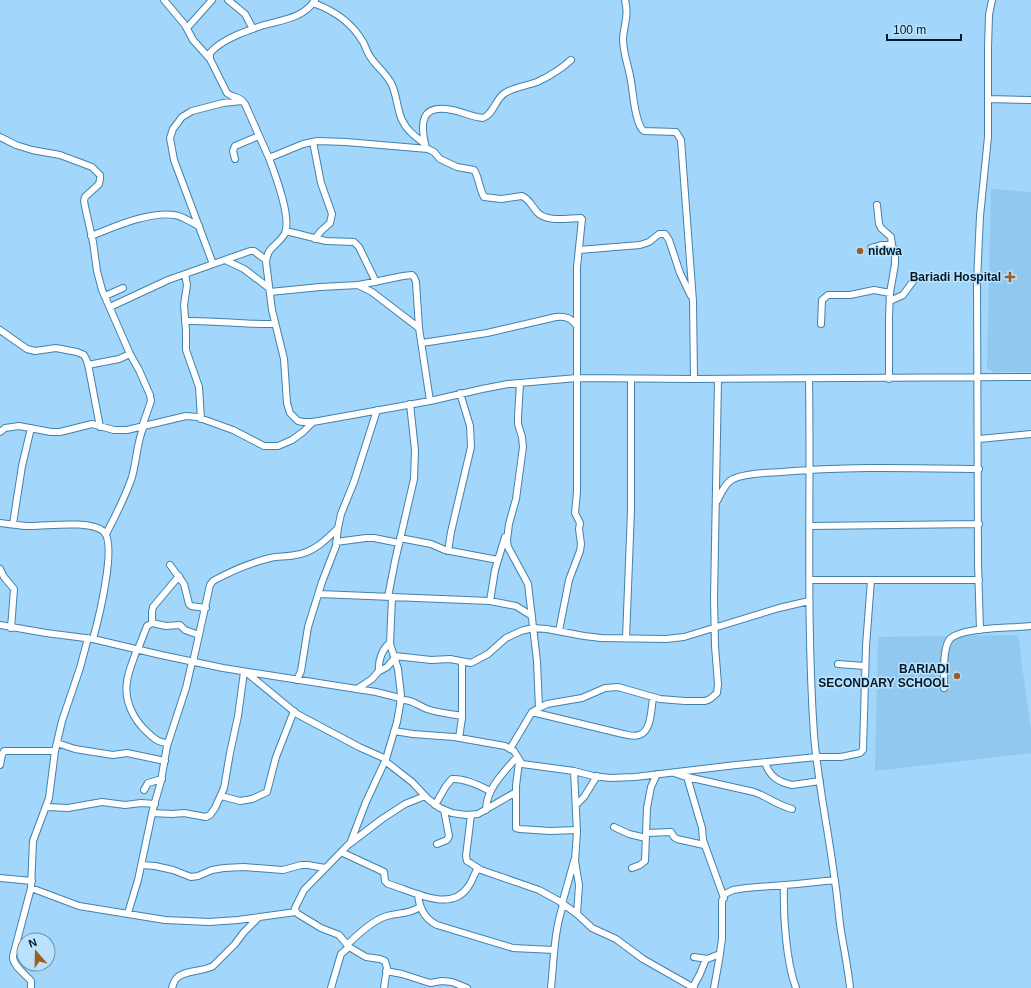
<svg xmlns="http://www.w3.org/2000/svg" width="1031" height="988" viewBox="0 0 1031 988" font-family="Arial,sans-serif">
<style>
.built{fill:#90c8ef}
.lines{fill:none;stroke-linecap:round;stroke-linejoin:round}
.minor-casing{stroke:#4182ac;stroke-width:8}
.minor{stroke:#fff;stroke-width:6}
.poi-dot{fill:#9c5d24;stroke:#bbe2fd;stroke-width:1.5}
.labels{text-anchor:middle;stroke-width:3;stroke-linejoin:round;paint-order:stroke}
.poi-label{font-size:12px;font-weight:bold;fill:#011a2a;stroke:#bbe2fd;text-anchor:end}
</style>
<rect width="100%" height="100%" fill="#a2d6fb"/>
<path class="built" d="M991 189 1031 192V372H993L988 369 987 366Z
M1018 635 1031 732V753L875 771 878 637Z"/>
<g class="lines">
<g class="minor-casing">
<path id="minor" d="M164 0 185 25 193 40 210 59
M228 0 245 14 253 29
M315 0C304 18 282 20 264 25 246 31 222 39 210 53V59L227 93C234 99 239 95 245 104L269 158 303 144 317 141 346 142 428 149 434 152 440 159 457 167 474 170C479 177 479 188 484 197L501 199 522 196C529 199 532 206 537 212 547 223 568 218 581 218L582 219 577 267V492L575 513 580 523 579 529 581 544 580 551 569 580 559 631
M625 0C629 16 624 24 623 39 623 54 629 67 631 81 633 92 635 125 644 131L676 132 681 140 693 301 694 379
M313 3C333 10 352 23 363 42 366 47 367 53 371 58 377 67 387 74 392 85 397 96 397 109 402 120 407 131 416 137 425 144
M187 28 212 0
M988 99 1031 100
M0 137 16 145 32 150 60 155 92 167 100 175V179L99 184 85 197 84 201 86 211 93 242 97 271 102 290 130 354 139 370 150 395 151 401 142 427
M313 142 321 183 332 214 330 223 320 232 315 239
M426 148C420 124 420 103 452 110 463 112 472 117 483 118 494 114 495 99 505 93 514 87 526 86 537 82 550 76 560 70 571 60
M269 158C275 174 293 221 284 235 276 247 268 246 266 262L272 310 284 359 287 403 290 413 298 421 303 422H313L430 401 482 389 508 384 577 378 694 379 1031 377
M235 159 233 151 235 146 259 136
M877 205 879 224 881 228 891 237 892 245
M286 231 326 241 354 242 359 247 376 282
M91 236C114 227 150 211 174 215 183 216 190 222 199 226
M871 248 881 245H892L895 255V264L890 293 889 317V379
M579 250 640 245 649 242 659 234H665L669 240 680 273 691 296
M225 260 244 269 269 288
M213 264 174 160 170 138 173 129 182 117 192 111 223 103 242 101
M185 274 187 285 184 305 186 331V350L199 387 201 419
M358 285 372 292 419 328
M270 292 320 287 359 285 403 276 412 275 414 277 416 282 419 328 430 401
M105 296 123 288
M890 301 903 295 914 280
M110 307 168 280 250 251H254L266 260
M185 321C215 320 245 325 275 324
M821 324 822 300 828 295H850L874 290 890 293
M0 330 27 349 35 351 56 348 77 352 84 355 87 361 89 369 100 427
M422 343 487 333 556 317C566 316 571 318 577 326
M88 365 119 359 130 354
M809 379C811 498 806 617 814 735 818 783 828 829 834 875 837 892 838 908 840 924 843 946 848 966 850 988
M520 383 518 417V424L522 437 523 447 516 499 509 524 507 540 508 547 528 584 537 661 539 708
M0 432 5 428 19 426 51 432H60L92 424 114 430H127L186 416 197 417 233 430 264 446H278L292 440 303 432 313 422
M979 439 1031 434
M717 501C721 494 725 483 733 479 746 473 766 473 781 472 846 466 913 468 979 469
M0 523C10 524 21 526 31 526 49 526 89 520 103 531 118 542 98 621 93 639
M13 524 22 466 31 428
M810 526 979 524
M106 534C115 517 124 499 131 480 137 463 136 443 144 426
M400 538 431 544 445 550 498 560
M336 542 366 538H374L399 543
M448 551 451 532 471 447 470 426 460 393
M170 565 184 584 189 604 191 606 206 608
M0 569 4 577 14 589 11 628
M810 580H979
M319 594 490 601 516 606 532 616
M388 597 395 561 414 479 415 450 410 404
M490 601 495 570 505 537
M152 623V612L153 607 179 576
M0 625 46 633 93 639 161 655 223 668 376 692 400 698
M980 630 978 564 977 281 980 216 988 137V47L989 15 992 0
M626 639 631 510V379
M137 649C134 659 128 671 127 682 124 700 133 719 147 732 154 738 158 743 168 743
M138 649 147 626 152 623 166 626 180 625 185 630 199 635
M395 656 431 660 450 659 471 663 488 654 506 638 521 631 533 628 547 629 584 636 601 638 666 639 684 637 779 608 809 601
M193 662 210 585 213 581C231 571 250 563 270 558 278 556 287 557 295 555 313 553 326 540 338 528
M838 664 865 666
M379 671C378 661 382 649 390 643
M247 673 297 714 359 747 386 759
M297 680 301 671 308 627 322 582 336 546 338 528 341 514 354 482 377 410
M944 688C944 676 943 661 946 648 947 643 950 638 954 636 972 627 1011 628 1031 626
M357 689 372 679 378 672 387 667 395 658
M400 700C411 699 417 705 427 709 439 713 451 714 462 716
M532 712 623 734C629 735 634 737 639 735 652 731 651 708 653 698
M394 731 413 734 454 737 505 746 514 751 522 764 574 771 593 776 610 778 635 777 736 765 817 757H841L860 753 863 750 866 646 871 580
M459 738 462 718V662
M57 743 75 749 100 753 113 755 127 753 165 761
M510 749 532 712 539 708 547 704 582 698 605 688 618 687 660 699 685 701H705L710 699 717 693 718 684 715 646 714 599 718 379
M385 761 412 782 428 799 440 808 452 813 466 815 478 814 516 792
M519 762 516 786V828L520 829 550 831 577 830
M765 762C769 776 778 782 792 785L820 781
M0 765 2 755 4 751H55
M574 771 577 832 575 861 579 885 577 914
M674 773 683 776 754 792C768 797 777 805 792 809
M687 777 702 828 703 840 724 898
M144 790 148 783 162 779
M221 796 240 801 252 799 267 792 276 757 294 711
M435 805 446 786 452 779C465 778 479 785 490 791
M576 805 584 797 597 776
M47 807 68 808 102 802 125 805 141 803 155 804
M486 810C486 789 504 772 517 757
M152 813 172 814 184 813 206 817 210 815 215 808 224 788 230 753 238 716 244 672
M471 815 466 856 467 861 481 870 539 890 559 901 577 914 592 928 616 939 643 959 694 988
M614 827 629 834 646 838
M646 833 671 832 674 837 677 839 704 845
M351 841 366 802 386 759 397 722 400 705 401 695 398 669 390 644 392 597
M437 844 447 840 449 836 444 810
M341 852 384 872 385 881 388 884C411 890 450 914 468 887 472 882 474 874 478 868
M142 865 155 866 173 870 191 877 198 876 212 870 224 868 244 867 283 870 301 865H308L325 868
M632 868 640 865 645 861 647 808 651 787 657 774
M0 878 32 881
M784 885C783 915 786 961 796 988
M31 888 79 906 165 920 209 922 238 920 296 912
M418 894C419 908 425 919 437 925L513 948 554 950
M562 904 574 861
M128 913 138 880 153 809 161 781 167 746 186 688 192 662
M347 945C358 934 373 920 387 916 401 912 407 915 420 907
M694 957 707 959 720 954
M386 971 402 974 430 983 442 981 452 982 467 988
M693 987 700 974 706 959
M31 988V981C25 974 12 965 13 956L31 888 33 841 49 798 55 751 62 721 80 668 88 638
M172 988C173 985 174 981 176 979 182 970 203 972 213 966L235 944 244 932 259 917
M331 988 341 954 349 947
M384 988 387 968 385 961 380 959 366 957 349 947 339 935 321 928 298 914 296 912 295 908 304 890 348 845 382 819 405 804 425 796
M551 988C554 959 554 932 563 905
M714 988 719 960 722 939V901L725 894 733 890 746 888 797 884 835 880"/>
</g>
<use href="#minor" class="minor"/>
</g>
<g class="poi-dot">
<circle cx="860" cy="251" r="4"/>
<path d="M1008 271h4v4h4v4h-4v4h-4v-4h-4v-4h4z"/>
<circle cx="957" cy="676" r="4"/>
</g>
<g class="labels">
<g class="poi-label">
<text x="868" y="255" text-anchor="start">nidwa</text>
<text x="1001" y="281">Bariadi Hospital</text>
<text x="949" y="673">BARIADI<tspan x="949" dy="14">SECONDARY SCHOOL</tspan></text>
</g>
</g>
<g transform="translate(36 952) rotate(340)"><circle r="19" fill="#bbe2fd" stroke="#7192a9"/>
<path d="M0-3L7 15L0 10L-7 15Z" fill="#9c5d24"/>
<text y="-6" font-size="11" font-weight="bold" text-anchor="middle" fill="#011a2a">N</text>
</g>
<path d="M887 34v6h74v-6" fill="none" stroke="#011a2a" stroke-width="2"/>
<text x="893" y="34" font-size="12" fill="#011a2a" stroke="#bbe2fd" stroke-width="3" paint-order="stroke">100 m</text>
</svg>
